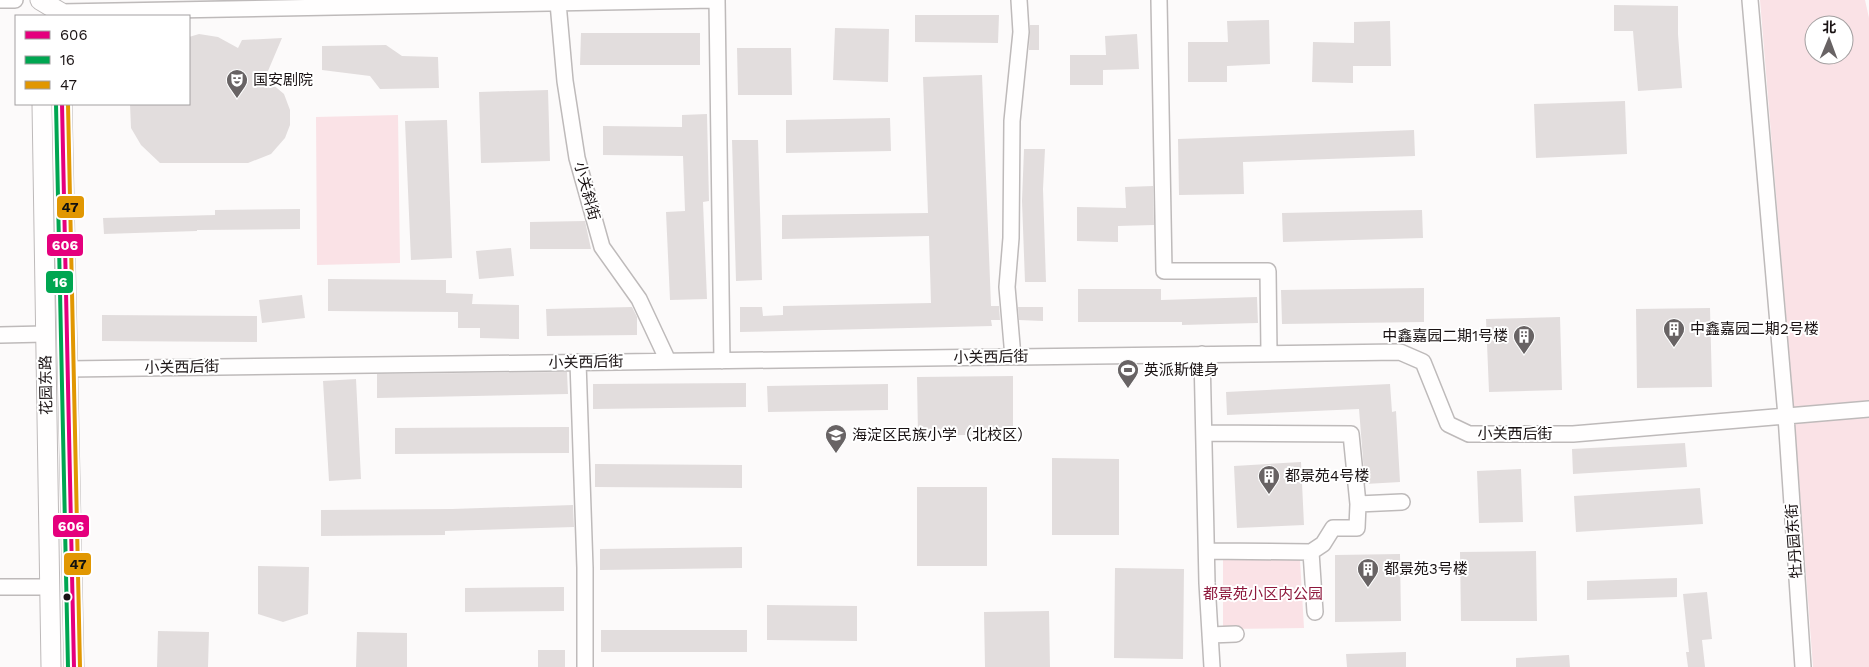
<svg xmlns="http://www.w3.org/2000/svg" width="1869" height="667" viewBox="0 0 1869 667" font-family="'Work Sans','Noto Sans SC',sans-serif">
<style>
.green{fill:#fae2e6;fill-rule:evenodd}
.building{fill:#e2dddd}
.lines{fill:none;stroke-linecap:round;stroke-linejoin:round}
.minor-casing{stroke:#bebaba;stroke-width:18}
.major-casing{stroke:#bebaba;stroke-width:21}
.minor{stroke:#fffefe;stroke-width:15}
.major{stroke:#fffefe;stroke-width:19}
.bus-1-casing{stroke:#fff;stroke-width:8}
.bus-2-casing{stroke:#fff;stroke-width:8}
.bus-3-casing{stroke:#fff;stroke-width:8}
.bus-1{stroke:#e5007d;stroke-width:4}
.bus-2{stroke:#00a651;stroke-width:4}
.bus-3{stroke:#e19702;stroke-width:4}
.bus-dot{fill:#191213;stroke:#fff;stroke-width:2}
.labels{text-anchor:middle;stroke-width:4;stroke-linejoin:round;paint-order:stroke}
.poi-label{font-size:15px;fill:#191213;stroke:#fff;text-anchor:start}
.street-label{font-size:15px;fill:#191213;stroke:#fff}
.park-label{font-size:15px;fill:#8d173b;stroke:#fff}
.line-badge{stroke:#fff;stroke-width:2}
.badge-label{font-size:14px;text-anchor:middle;font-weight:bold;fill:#fff}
.pale-badge-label{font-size:14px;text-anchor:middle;font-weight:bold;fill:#111}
</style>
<rect width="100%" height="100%" fill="#fcfafa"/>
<path class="green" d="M1760 0H1865L1869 18V667H1813L1793 400ZM1814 25H1844V55H1814Z
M398 115 400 263 317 265 316 117Z
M1223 560H1300L1304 628 1223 629Z"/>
<path class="building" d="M1614 5 1678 6V34L1682 88 1638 91 1633 31H1614Z
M915 15H999L998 43 915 42Z
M1269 20 1270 64 1227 66V82H1188V42H1228L1227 21Z
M1390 21 1391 66H1353V83L1312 82 1313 42 1354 43V22Z
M1030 25H1039V50H1029Z
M835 28 889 29 888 82 833 80Z
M581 33H700V65H580Z
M199 34 218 37 238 48 242 40 282 38 265 78 284 94 290 110V125L285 138 271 154 248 163H160L141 145 131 128 130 104H189V37Z
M1137 34 1139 69 1103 70V85H1070V55H1106L1105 36Z
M386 45 402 56 438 57 439 88 380 89 370 76 322 70V46Z
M737 48H791L792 95H738Z
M982 75 991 306H999L1000 320H991L992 326 740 332V307H762L763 316 783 315V306L931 303 929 236 782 239V215L928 213 923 77Z
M548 90 550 161 481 163 479 92Z
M1625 101 1627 154 1536 158 1534 104Z
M707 114 709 201 703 202 707 299 670 300 666 212 685 211 683 156 603 155V126L682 127V115Z
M890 118 891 151 786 153V120Z
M447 120 452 258 411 260 405 121Z
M1414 130 1415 156 1243 162 1244 194 1179 195 1178 139Z
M732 140H758L762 280 736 281Z
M1024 149H1045L1043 189 1046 282H1025L1022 201Z
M1153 186 1154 225 1118 226V242L1077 241V207L1126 208 1125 187Z
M300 209V229L197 230V231L104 234 103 218 215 215V210Z
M1422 210 1423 238 1283 242 1282 213Z
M585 221 591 249H530V222Z
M511 248 514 276 479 279 476 251Z
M328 279 446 280V293L473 294 472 304 519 305V339L480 338V328H458V312L328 311Z
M1424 288V322L1282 324 1281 290Z
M1078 289H1161V300L1257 297 1258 323 1182 325V322H1078Z
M302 295 305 318 262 323 259 300Z
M632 307 637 317V335L547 336 546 309Z
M1018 307H1043V321L1019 320Z
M1710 308 1712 387 1637 388 1636 309Z
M102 315 257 316V342L102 341Z
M1560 317 1562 390 1489 392 1486 319Z
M567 372 568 394 377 398V374Z
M1013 376V434L918 436 917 377Z
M356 379 361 479 329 481 323 381Z
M746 383V407L593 409V384Z
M888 384V410L768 412 767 386Z
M1390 384 1392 412 1396 411 1400 482 1365 484 1359 409 1227 415 1226 392Z
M569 427V453L395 454V428Z
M1685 443 1687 467 1573 474 1572 449Z
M1052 458 1119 459V535H1052Z
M1301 462 1304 525 1237 528 1234 466Z
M595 464 742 465V488L595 487Z
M1521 469 1523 522 1479 523 1477 471Z
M917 487H987V566H917Z
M1700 488 1703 524 1576 532 1574 496Z
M573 505 574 527 445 531V535L321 536V510L452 509Z
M742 547V568L600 570V549Z
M1536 551 1537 621H1461L1460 552Z
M1400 554 1401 621 1335 622V555Z
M258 566 309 567 308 614 283 622 258 614Z
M1115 568 1184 569 1183 659 1114 658Z
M1677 578V597L1587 600V581Z
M564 587V611L465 612V588Z
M1707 592 1712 639 1702 640 1705 667H1688L1686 652H1689L1683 594Z
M767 605 857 606V641L767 640Z
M1049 611 1050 667H985L984 612Z
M601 630H747V652H601Z
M158 631 209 632 208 667H157Z
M357 632 407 633V667H356Z
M538 650H565V667H538Z
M1406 652V667H1347L1346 654Z
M1569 655 1570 667H1516V658Z"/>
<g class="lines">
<g class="minor-casing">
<path id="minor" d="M0 0H15
M717 0 722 361
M1159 0 1164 271H1268L1269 353
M1750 0 1786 416 1803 667
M558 3 565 81 577 158 602 247 639 299 668 361
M60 12 714 0
M0 335 45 334
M1202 354 1207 583 1212 667
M1013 357 1007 287 1011 238 1012 121 1021 32 1019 0
M578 362 585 568V667
M67 369 1400 352 1423 362 1448 424 1469 434H1573L1869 409
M1204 433 1351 434 1358 504 1402 502
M1207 551 1311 552
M0 587H49
M1315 612 1311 552 1323 544 1333 528H1357L1358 504
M1210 635 1236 634"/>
</g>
<g class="major-casing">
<path id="major" d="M40 0 60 12
M42 104 51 667
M62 104 74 667"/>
</g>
<use href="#minor" class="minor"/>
<use href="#major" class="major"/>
<g class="bus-1-casing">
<path id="bus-1" d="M62 104 74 667"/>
</g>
<g class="bus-2-casing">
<path id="bus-2" d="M56 104 68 667"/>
</g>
<g class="bus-3-casing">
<path id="bus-3" d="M68 104 80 667"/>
</g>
<use href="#bus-1" class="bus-1"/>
<use href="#bus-2" class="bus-2"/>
<use href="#bus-3" class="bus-3"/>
</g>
<defs>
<g id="theatre-pin" transform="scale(1.125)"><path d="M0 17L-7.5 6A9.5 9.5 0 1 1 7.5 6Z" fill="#686364" stroke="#fff"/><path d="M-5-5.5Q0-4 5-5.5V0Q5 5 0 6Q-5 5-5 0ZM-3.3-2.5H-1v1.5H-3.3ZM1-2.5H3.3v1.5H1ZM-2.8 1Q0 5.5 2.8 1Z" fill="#fff"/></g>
<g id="building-pin" transform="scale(1.125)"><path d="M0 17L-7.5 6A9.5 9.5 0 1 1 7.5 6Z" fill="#686364" stroke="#fff"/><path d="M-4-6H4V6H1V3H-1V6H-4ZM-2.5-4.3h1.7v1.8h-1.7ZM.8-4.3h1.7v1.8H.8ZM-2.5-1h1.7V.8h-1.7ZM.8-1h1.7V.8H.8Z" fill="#fff"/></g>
<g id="stadium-pin" transform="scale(1.125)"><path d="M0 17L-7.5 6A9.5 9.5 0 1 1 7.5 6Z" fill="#686364" stroke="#fff"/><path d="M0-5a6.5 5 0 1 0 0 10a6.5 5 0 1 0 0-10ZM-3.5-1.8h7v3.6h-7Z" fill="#fff"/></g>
<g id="school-pin" transform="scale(1.125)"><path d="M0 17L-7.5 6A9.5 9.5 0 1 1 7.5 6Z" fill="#686364" stroke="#fff"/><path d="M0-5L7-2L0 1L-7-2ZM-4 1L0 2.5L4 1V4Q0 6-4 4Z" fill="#fff"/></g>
</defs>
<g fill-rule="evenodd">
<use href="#theatre-pin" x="237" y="80"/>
<use href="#building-pin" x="1674" y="329"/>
<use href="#building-pin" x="1524" y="336"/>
<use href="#stadium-pin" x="1128" y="370"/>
<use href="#school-pin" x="836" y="435"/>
<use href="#building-pin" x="1269" y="476"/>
<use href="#building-pin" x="1368" y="569"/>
</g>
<circle class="bus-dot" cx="67" cy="597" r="4.5"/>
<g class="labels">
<g class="poi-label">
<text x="253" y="85">国安剧院</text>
<text x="1690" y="334">中鑫嘉园二期2号楼</text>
<text x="1508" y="341" text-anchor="end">中鑫嘉园二期1号楼</text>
<text x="1144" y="375">英派斯健身</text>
<text x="852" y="440">海淀区民族小学（北校区）</text>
<text x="1285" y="481">都景苑4号楼</text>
<text x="1384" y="574">都景苑3号楼</text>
</g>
<g class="street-label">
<text transform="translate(587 191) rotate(75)" y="5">小关斜街</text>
<text transform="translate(991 357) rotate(-1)" y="5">小关西后街</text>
<text transform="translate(586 362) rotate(-1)" y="5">小关西后街</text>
<text transform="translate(182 367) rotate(-1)" y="5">小关西后街</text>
<text transform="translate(46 385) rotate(-91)" y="5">花园东路</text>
<text x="1515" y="439">小关西后街</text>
<text transform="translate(1794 541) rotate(-94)" y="5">牡丹园东街</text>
</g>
<g class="park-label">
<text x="1263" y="599">都景苑小区内公园</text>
</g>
</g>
<g class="line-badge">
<rect x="56" y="195" width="29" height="24" rx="5" fill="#e19702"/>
<rect x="46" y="233" width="38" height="24" rx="5" fill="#e5007d"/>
<rect x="45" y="270" width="29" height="24" rx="5" fill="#00a651"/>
<rect x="52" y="514" width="38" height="24" rx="5" fill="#e5007d"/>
<rect x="63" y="552" width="29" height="24" rx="5" fill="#e19702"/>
</g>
<g class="badge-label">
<text x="65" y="250">606</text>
<text x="60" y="287">16</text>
<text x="71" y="531">606</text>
</g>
<g class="pale-badge-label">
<text x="70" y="212">47</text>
<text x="78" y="569">47</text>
</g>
<rect x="15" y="15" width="175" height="90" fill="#ffffff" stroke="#a3a0a1"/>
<rect x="25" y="31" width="25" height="8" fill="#e5007d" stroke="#a3a0a1"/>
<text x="60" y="40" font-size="15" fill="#191213">606</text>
<rect x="25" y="56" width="25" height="8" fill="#00a651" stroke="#a3a0a1"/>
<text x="60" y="65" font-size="15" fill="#191213">16</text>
<rect x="25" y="81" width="25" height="8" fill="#e19702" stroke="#a3a0a1"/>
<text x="60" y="90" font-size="15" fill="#191213">47</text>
<g transform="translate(1829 40) rotate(1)"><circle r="24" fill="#ffffff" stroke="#a3a0a1"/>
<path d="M0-4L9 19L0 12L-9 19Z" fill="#686364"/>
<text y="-8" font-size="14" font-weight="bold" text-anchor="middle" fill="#191213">北</text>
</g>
</svg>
